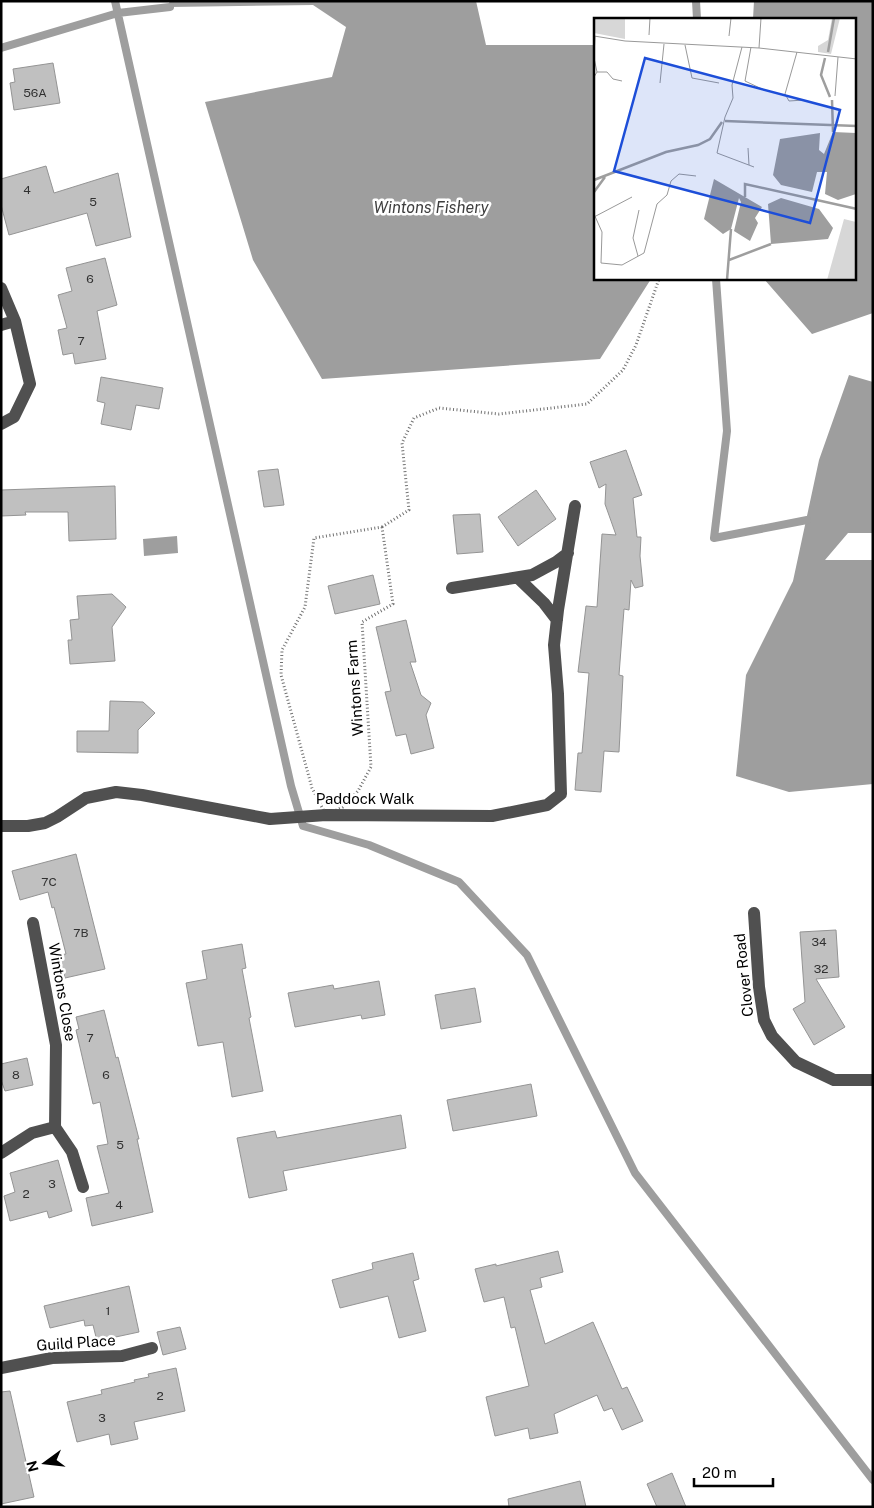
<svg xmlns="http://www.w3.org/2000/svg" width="874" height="1508" viewBox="0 0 874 1508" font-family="'Public Sans',sans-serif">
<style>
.water{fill:#9e9e9e}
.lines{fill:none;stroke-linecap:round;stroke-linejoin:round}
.stream{stroke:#9e9e9e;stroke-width:8}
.building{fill:#c0c0c0;stroke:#949494}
.path{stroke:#727272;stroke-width:3;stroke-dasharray:1 2.5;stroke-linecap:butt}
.minor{stroke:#505050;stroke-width:12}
.labels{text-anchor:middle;stroke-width:5;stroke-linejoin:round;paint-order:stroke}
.number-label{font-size:12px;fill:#303030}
.street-label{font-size:15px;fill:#000;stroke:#fff}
.water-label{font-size:16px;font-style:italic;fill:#3f3f3f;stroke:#fff}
.inset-river{fill:none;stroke:#9e9e9e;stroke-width:2.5}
.inset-road{fill:none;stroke:#999;stroke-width:1}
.view{fill:#1d4ed8;fill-opacity:0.15;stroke:#1d4ed8;stroke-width:2.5}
.inset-edge{fill:none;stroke:#000;stroke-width:2.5}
</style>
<rect width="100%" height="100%" fill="#fff"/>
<path class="water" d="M169 1H476L486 45H595V279H651L600 359 322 379 253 260 205 102 332 77 346 27 313 5 170 7Z
M754 1H873V313L812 334 764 279H855V19H753Z
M849 375 873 382V533H848L825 560H873V784L789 792 736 776 746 675 793 581 819 460Z
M177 536 178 553 144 556 143 539Z"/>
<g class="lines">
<path class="stream" d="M115 1 291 786 303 826 369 845 459 882 527 955 635 1173 873 1480
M696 1 697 19
M1 48 118 13 170 7
M716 279 727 431 714 538 807 520"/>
</g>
<path class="building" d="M53 63 60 103 14 110 10 83 15 82 13 69Z
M46 166 54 193 118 173 131 237 96 246 87 213 9 235 1 205V179Z
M105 258 117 305 97 311 106 359 75 364 73 353 63 355 58 330 67 328 58 295 72 291 66 268Z
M101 377 163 388 159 409 136 405 131 430 101 424 105 403 97 401Z
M626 450 642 495 633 498 637 537H641L640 556 643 586 635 588 631 580 629 610 624 609 619 675 623 676 619 752 604 751 601 792 575 790 578 753H582L589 673 578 672 586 606 597 607 602 534 616 535 605 504 606 484 599 488 590 462Z
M278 469 284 505 264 507 258 471Z
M115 486 116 539 69 541 68 512H25L26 515 1 516V490Z
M536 490 556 519 518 546 498 517Z
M480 514 483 552 457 554 453 515Z
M373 575 380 604 335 614 328 586Z
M112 594 126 607 112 627 115 661 70 664 68 640H72L70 620 79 619 77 596Z
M406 620 416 662H410L421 695 431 703 426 715 434 748 411 754 406 734 396 736 385 692 391 691 376 627Z
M110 701 143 702 155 713 138 730V753L77 752V731H109Z
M76 854 105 969 65 978 59 955 66 954 54 907 52 908 48 892 20 900 12 871Z
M836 930 839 977 816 979 845 1027 814 1045 793 1009 805 1002 800 932Z
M242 944 246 968 242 969 251 1017 249 1018 263 1091 232 1097 223 1042 198 1046 186 983 207 979 202 951Z
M379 981 385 1015 362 1019 361 1015 295 1027 288 993 333 985 334 989Z
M475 988 481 1022 441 1029 435 995Z
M104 1010 116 1058 118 1057 139 1139H137L153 1212 92 1226 86 1198 109 1193 97 1146 108 1144 100 1102 93 1104 76 1030 79 1029 76 1017Z
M27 1058 33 1085 5 1091 1 1080V1064Z
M531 1084 537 1116 453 1131 447 1100Z
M401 1115 406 1148 283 1171 287 1190 249 1198 237 1138 275 1131 277 1138Z
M58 1160 72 1211 49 1218 47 1211 10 1221 4 1196 15 1192 10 1173Z
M558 1251 563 1272 540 1278 542 1287 530 1290 545 1344 593 1322 622 1389 627 1387 643 1421 622 1430 612 1408 604 1411 597 1395 554 1414 558 1433 530 1439 528 1428 495 1436 486 1397 529 1386 515 1327 511 1328 504 1297 484 1302 475 1269 496 1264V1266Z
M413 1253 419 1279 413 1281 426 1331 399 1338 388 1296 340 1308 332 1280 373 1269 372 1263Z
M129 1286 139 1332 97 1341 93 1325 85 1326 84 1320 50 1328 44 1306Z
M180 1327 186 1349 163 1355 157 1332Z
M176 1368 185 1411 134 1422 138 1439 111 1445 109 1434 77 1442 67 1402 102 1394 101 1390 135 1382 134 1380 149 1377 148 1374Z
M10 1391 34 1497 1 1504V1392Z
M672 1473 686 1507H657L647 1484Z
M580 1481 586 1507H509L508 1499Z"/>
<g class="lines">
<path class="path" d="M382 527 393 604 362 622 371 767 358 791 343 807 326 815 312 788 281 675 282 650 305 607 314 538Z
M382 527 409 510 402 443 414 418 439 408 499 414 587 404 623 370 636 345 659 279"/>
<path class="minor" d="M1 288 15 321 30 384 14 417 1 424
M1 325 15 321
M518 578 544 603 557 620
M452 588 532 575 556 562 568 553
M1 826H28L45 823 57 817 86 798 116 792 142 795 270 819 326 815 492 816 547 805 561 794 558 694 554 645 558 610 575 506
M754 913 759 987 764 1020 772 1036 796 1062 834 1080H873
M55 1127 72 1152 83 1187
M1 1153 32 1133 55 1127 56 1045 33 923
M1 1368 52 1358 122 1356 152 1348"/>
</g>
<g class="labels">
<g class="number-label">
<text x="35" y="97">56A</text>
<text x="27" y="194">4</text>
<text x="93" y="206">5</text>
<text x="90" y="283">6</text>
<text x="81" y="345">7</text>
<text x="49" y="886">7C</text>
<text x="81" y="937">7B</text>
<text x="819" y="946">34</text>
<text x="821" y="973">32</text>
<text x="90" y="1042">7</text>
<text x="16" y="1079">8</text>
<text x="106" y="1079">6</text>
<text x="120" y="1149">5</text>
<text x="52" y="1188">3</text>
<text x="26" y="1198">2</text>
<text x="119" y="1209">4</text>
<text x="108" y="1315">1</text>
<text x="160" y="1400">2</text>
<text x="102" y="1422">3</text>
</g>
<g class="street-label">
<text transform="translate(355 688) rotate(-94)" y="5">Wintons Farm</text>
<text x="365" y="804">Paddock Walk</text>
<text transform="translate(744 975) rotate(-96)" y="5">Clover Road</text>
<text transform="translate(62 992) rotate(80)" y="5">Wintons Close</text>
<text transform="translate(76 1343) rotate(-4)" y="5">Guild Place</text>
</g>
<g class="water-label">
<text x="431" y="213">Wintons Fishery</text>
</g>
</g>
<g transform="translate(594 18)">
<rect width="262" height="262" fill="#fff"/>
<path d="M0 0H31V21L0 15ZM238 0H246L237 36 224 34V28L234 22ZM250 201 262 204V262H233Z" fill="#d7d7d7"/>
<path d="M239 114 262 115V176L244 182 231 176 233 154H223L218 174 187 167 179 157 186 121 226 115 225 132 230 136ZM120 161 168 189 161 200 164 205 156 223 140 213 147 184 145 180 137 211 129 216 110 201ZM187 180 225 191 239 210 234 221 177 226 174 186Z" fill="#9e9e9e"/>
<path class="inset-river" d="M234 34 240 0M231 40 227 57 236 79M238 82 239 114M131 103 263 108M0 162 72 134 104 127 116 121 128 104M0 174 11 159M151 179V166L263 191M135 242 177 226M133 262 137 211"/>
<path class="inset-road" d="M55 17 56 0M0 18 31 23 165 30 263 41M135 18 137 0M91 27 98 60 125 65M148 29 138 67 139 80 131 99 123 135 160 149M157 29 151 63 168 71M165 30 167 0M203 34 191 76 195 83 210 82M0 38 1 18M0 40 3 54 0 59M3 54H13L19 61 28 63M66 65 70 26M241 78 244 39M154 130 155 147M0 196 8 214 7 245 28 247 50 235 63 186 73 177 77 163 85 156 102 158M0 199 38 179M44 238 39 220 45 192"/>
<path class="view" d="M51 40 246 92 216 205 20 153Z"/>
<rect width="262" height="262" class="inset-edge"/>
</g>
<rect width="874" height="1508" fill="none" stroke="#000000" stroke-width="5"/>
<g transform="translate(45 1463) rotate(255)" stroke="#ffffff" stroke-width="4" paint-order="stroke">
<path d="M0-4L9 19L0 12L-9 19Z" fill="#000000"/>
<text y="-8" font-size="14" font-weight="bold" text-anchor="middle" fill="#000000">N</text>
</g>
<path d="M694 1478v8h79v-8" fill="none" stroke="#000000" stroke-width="2.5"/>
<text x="702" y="1478" font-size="15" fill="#000000" stroke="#ffffff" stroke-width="4" paint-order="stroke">20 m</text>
</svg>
